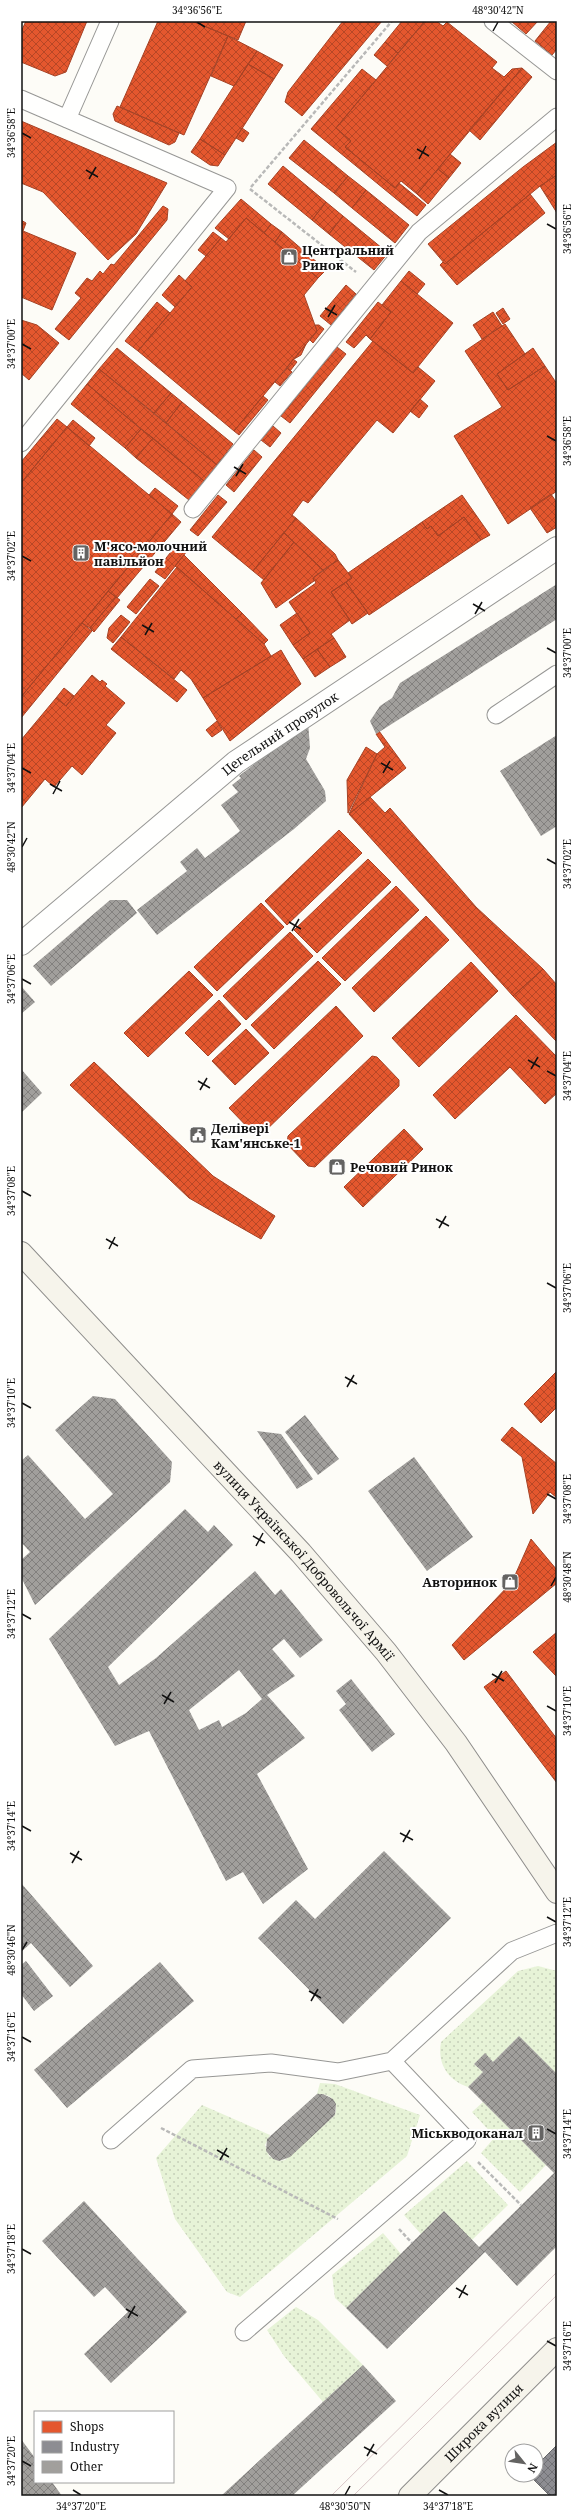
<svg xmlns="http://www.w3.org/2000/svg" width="578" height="2517" viewBox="0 0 578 2517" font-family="'Noto Serif',serif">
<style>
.grass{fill:url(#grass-dots)}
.shops{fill:url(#shops-cross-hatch);stroke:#a54225}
.industry{fill:url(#industry-cross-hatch);stroke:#68686b}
.building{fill:url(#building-cross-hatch);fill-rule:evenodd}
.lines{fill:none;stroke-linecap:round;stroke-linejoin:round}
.lane-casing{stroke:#979795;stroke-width:19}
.street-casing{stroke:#979795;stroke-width:24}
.secondary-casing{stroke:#8e8d8b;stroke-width:24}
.path{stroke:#b9b9b8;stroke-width:2.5;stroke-dasharray:4 2;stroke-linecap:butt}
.lane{stroke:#fffffe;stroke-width:17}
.street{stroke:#fffffe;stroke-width:22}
.secondary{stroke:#f6f4eb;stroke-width:22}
.tram{stroke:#d9c6c7;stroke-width:1}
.ticks{fill:none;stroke:#111;stroke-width:1.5}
.labels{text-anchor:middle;stroke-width:4;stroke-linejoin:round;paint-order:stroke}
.poi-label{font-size:13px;font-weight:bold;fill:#111;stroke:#fff;text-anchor:start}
.street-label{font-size:13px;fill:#111;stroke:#fff}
.neatline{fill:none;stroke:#111;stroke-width:1.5}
.ticks-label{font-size:10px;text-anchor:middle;fill:#111}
</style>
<defs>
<pattern id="grass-dots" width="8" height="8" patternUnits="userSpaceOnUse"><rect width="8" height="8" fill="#e7f3d7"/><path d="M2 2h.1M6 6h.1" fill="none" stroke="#c5cfb8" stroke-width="1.8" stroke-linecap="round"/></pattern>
<pattern id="shops-cross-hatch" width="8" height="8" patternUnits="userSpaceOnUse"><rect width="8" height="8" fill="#e4572e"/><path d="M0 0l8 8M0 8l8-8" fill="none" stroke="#b74726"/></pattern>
<pattern id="industry-cross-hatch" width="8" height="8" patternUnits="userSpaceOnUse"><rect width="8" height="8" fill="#8d8d92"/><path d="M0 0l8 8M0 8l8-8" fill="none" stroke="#727276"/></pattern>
<pattern id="building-cross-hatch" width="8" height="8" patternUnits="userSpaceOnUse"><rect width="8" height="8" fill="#a19f9c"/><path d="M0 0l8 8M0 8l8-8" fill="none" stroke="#82807e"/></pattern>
</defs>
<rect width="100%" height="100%" fill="#fdfcf7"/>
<path class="grass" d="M538 1966 557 1971V2074L519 2036 493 2062 485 2054 474 2064 483 2072 468 2087C448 2080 437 2064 441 2042L518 1971Z
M320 2083 335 2084 420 2115 407 2156 240 2297 227 2292 175 2219 156 2158 202 2105 270 2135 265 2145 269 2156 279 2161 285 2160 335 2115C339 2102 331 2093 317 2094Z
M483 2102 546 2165 520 2192 481 2153 495 2137 472 2112Z
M467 2161 508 2205 472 2240 444 2211 421 2234 404 2215Z
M383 2233 401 2254 346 2308 335 2298 332 2275Z
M296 2307 318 2320 363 2365 323 2402 284 2356 267 2330Z"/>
<path class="shops" d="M26 21H87L66 72 55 76 21 62V32Z
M158 21H192L228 36 184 135 120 107Z
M192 21H246L238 40Z
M343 21H382L302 116 285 102 288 92Z
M402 21H425L398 53 385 42Z
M425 21H436L443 26 447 22 497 62 492 68 504 77 512 69 522 68 417 194 401 181 395 188 345 147 351 141 336 128Z
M511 21H538L526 34Z
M551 21H557V49L552 55 535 41Z
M228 36 257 51 234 86 211 76Z
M385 42 398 53 387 66 374 55Z
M257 51 283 65 274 79 248 64Z
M248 64 274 79 225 155 200 139Z
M522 68 532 77 480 140 469 130Z
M362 69 376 80 336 128 351 141 345 147 395 188 399 183 426 205 417 216 311 129Z
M117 106 179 133 175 142 169 145 115 121 113 114Z
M21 121 167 183 136 234 108 260 43 192 21 183Z
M242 128 249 133 243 142 236 138Z
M200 139 225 155 218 166 210 165 191 152Z
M304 140 348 176 334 193 289 158Z
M557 142V175L540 186 445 264 428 244 523 167Z
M450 154 461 163 449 178 438 169Z
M283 166 326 202 312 220 268 184Z
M438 169 449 178 428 204 417 194Z
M557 175V213L540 186Z
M348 176 366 190 352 208 334 193Z
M366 190 409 225 395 243 352 208Z
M530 194 545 213 457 285 440 265 443 262 445 264Z
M241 199 271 224 264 233 246 218 229 239 215 228Z
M326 202 343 216 329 234 312 220Z
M163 206 168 209 167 220 69 340 55 329 81 298 75 293 87 278 92 281 100 271 103 274 111 264 114 265Z
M343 216 388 253 374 270 329 234Z
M246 218 318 278 304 295 317 331 234 431 138 351 192 287 185 281 221 238 226 242Z
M21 220 26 223 23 231 76 253 52 310 21 297Z
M271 224 282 232 275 242 264 233Z
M213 232 221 238 206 256 198 250Z
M282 232 326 270 318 278 275 242Z
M409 271 425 284 417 294 401 281Z
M179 275 192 287 175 307 162 295Z
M401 281 453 323 413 373 370 339 391 312 382 305Z
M346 285 356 294 331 325 320 316Z
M157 302 170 313 138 351 125 341Z
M378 302 391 312 370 339 366 335 354 348 346 342Z
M503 308 510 319 503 324 496 313Z
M493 312 502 326 482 339 473 325Z
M21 320 37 325 59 343 29 380 21 373Z
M505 324 525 354 497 374 508 390 545 366 557 384V491L508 524 454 436 502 407 465 351Z
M315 325H319L324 329 313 343 310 340 317 331Z
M373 341 413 373 418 367 435 381 393 433 377 420 308 503 303 500 292 515 296 518 253 571 212 537Z
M306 344 301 355 294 359Z
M337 347 346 354 290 423 281 416Z
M117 348 171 393 154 413 99 369Z
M533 348 545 366 508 390 497 374Z
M293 359 297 362 290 371 287 368Z
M287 368 292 372 280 386 275 382Z
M99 369 217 465 204 481 87 384Z
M87 384 141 429 125 448 71 404Z
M171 393 182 402 166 423 154 413Z
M263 396 268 400 239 435 234 431Z
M420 399 428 406 419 418 410 411Z
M182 402 233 444 217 465 166 423Z
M57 419 67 427 21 483V462Z
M73 420 95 438 89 446 67 427Z
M273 426 281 433 270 447 261 440Z
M67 427 172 514 21 697V483Z
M141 429 153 438 136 458 125 448Z
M153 438 204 481 189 500 136 458Z
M254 450 262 457 234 492 226 485Z
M155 488 178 506 172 514 149 495Z
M551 494 557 503V527L547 533 530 508Z
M218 495 227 502 198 536 190 530Z
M462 495 490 535 481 540 464 517 438 536 431 526 427 529 422 522Z
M172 514 181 522 117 598 108 591Z
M464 517 481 540 369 615 346 582 352 578 348 573 422 522 427 529 431 526 438 536Z
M296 518 335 554 338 560 323 570 284 533Z
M284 533 294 542 264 580 253 571Z
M294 542 323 570 313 578 314 581 276 608 261 583Z
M178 543 187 551 165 579 155 572Z
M184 555 242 613 236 619 175 566Z
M338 560 352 578 331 592 350 620 331 634 334 638 303 659 293 645 310 633 289 602 316 583 313 578Z
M177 567 264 644 271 656 203 698 191 679 181 670 174 679 121 637Z
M150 579 159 586 136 614 127 607Z
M346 582 368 613 352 624 331 592Z
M108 591 116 597 90 628 82 623Z
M116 597 120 600 94 632 90 628Z
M242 613 268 640 264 644 236 619Z
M297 613 310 633 293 645 280 625Z
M121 615 130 622 113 643 107 638 109 628Z
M82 623 92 631 21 718V697Z
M121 637 187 690 177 702 111 649Z
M334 638 346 657 330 667 317 649Z
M317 649 330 667 315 677 303 659Z
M281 650 301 684 230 741 203 698Z
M92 675 100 682 102 680 107 684 105 686 125 703 106 725 116 733 82 775 72 766 54 787 45 779 21 808V740L56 698 66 706Z
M64 688 74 696 66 706 56 698Z
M217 721 222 730 212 737 206 730Z
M379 731 406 768 349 814 377 754 385 747 376 734Z
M366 747 377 754 348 813 347 780Z
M370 797 385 813 390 808 476 907 543 969 513 996 349 814Z
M339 830 362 853 287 925 265 901Z
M368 859 391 882 317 953 294 930Z
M396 886 419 910 345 981 322 958Z
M261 903 284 927 217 991 194 967Z
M426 916 449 940 374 1012 352 988Z
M290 932 313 956 246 1020 223 996Z
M318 961 341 984 274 1049 251 1025Z
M471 962 498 991 419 1067 392 1038Z
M543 969 557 985V1042L513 996Z
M189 971 213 995 148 1057 124 1033Z
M219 1000 241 1024 208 1056 185 1033Z
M336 1006 363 1036 258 1138 229 1108Z
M516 1015 557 1057V1093L545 1104 510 1067 455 1119 433 1095Z
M246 1029 269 1053 235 1085 212 1061Z
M372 1056 377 1057 399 1080V1086L315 1167 308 1166 287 1144 288 1136Z
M94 1062 213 1176 275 1216 261 1239 189 1198 70 1085Z
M404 1129 423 1149 363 1207 344 1187Z
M557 1371V1407L541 1423 524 1404Z
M512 1427 557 1464V1498L550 1492 533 1514 522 1457 501 1440Z
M531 1539 557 1570V1583L464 1660 452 1645 512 1582Z
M557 1632V1677L533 1652Z
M506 1671 557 1739V1783L484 1687Z"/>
<path class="industry" d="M557 2445V2496H550L529 2475H536V2466Z"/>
<path class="building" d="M557 584V619L376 734 370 721 380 706 392 698 400 683Z
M308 722 310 748 306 759 325 791 326 801 294 829 157 935 137 910 187 871 180 862 197 848 205 858 240 831 221 805 238 792 232 785 241 778 239 776Z
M557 735V826L541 836 500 771Z
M110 900H127L137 913 51 986 33 966Z
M21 986 35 1002 21 1014Z
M21 1069 42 1093 21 1113Z
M93 1396 115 1399 172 1462 170 1482 35 1605 21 1577V1560L30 1552 21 1542V1461L28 1455 85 1519 113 1494 55 1430Z
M305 1415 339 1459 318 1475 285 1432Z
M257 1431 281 1434 313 1479 297 1489Z
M414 1457 473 1537 427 1571 368 1491Z
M185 1509 208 1532 214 1525 233 1545 108 1667 119 1685 156 1658 255 1571 275 1595 281 1589 323 1640 300 1658 284 1639 272 1649 295 1676 267 1695 305 1738 257 1774 308 1869 263 1904 243 1872 226 1881 149 1731 115 1746 49 1639ZM239 1670 262 1699 246 1713 222 1727 219 1720 199 1730 189 1710Z
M351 1679 395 1734 372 1752 339 1710 346 1704 336 1691Z
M384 1851 451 1918 343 2024 258 1938 296 1900 315 1919Z
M21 1883 93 1966 70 1987 31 1943 21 1952Z
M26 1961 53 1996 34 2011 21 1994V1965Z
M160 1962 194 2001 67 2108 34 2070Z
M519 2036 557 2074V2246L517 2286 485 2252 387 2349 346 2308 444 2211 479 2247 554 2173 468 2087 483 2072 474 2064 485 2053 493 2062Z
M317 2094H323L333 2099 336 2104 335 2115 290 2157 279 2161 273 2159 266 2151 267 2139Z
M84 2201 187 2312 111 2383 84 2354 128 2312 105 2287 94 2297 42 2241Z
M363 2365 396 2401 292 2496H221Z
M21 2439 35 2458V2482H52L62 2496H21Z"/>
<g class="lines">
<g class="lane-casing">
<path id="lane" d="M493 21 557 71
M21 99 227 188 21 443
M67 119 110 21
M193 509 419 232 557 117
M496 715 557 674
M111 2140 192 2069 271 2063 338 2072 392 2061
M244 2332 467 2140 392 2061 512 1951 557 1933"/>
</g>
<g class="street-casing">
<g id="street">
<path id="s1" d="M21 944 236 762 557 548"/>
</g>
</g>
<g class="secondary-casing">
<g id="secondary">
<path id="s2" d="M21 1253 301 1553 386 1652 456 1743 557 1892"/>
<path id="s3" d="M410 2496 557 2349"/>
</g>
</g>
<path class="path" d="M251 187 392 21
M250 189 356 272
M161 2128 338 2219
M478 2162 521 2205
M399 2229 412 2243"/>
<use href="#lane" class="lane"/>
<use href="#street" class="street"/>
<use href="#secondary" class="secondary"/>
<path class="tram" d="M331 2496 557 2272
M353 2496 557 2295"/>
</g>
<path class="ticks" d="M197 22 205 27M493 31 498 22M22 133 31 138M417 149 429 156M419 159 426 146M86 170 98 177M89 179 96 167M547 224 556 229M325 308 337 315M328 317 335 305M22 344 31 349M547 436 556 441M234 467 246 474M236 476 243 464M22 556 31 561M473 604 485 611M475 614 482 602M142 625 154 632M145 635 152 623M547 648 556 653M381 763 393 770M22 768 31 773M383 773 390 761M50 784 62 791M53 794 60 781M22 847 27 838M547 859 556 864M289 922 301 929M292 931 299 919M22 979 31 984M528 1060 540 1067M531 1069 538 1057M547 1071 556 1076M198 1081 210 1088M200 1090 207 1078M22 1191 31 1196M436 1219 449 1226M439 1228 446 1216M106 1239 118 1246M109 1249 115 1237M547 1283 556 1288M345 1377 357 1384M347 1387 354 1375M22 1403 31 1408M547 1494 556 1499M253 1536 265 1543M256 1546 263 1533M551 1586 556 1577M22 1614 31 1619M492 1674 504 1681M495 1683 502 1671M162 1695 174 1702M164 1704 171 1692M547 1706 556 1711M22 1826 31 1831M400 1833 413 1840M403 1842 410 1830M70 1853 82 1860M72 1863 79 1851M547 1917 556 1922M22 1950 27 1942M309 1991 321 1998M311 2001 318 1989M22 2037 31 2042M547 2129 556 2134M217 2150 229 2157M220 2160 227 2148M22 2249 31 2254M456 2288 468 2295M459 2298 466 2285M126 2309 138 2316M128 2318 135 2306M547 2341 556 2346M364 2447 377 2454M367 2456 374 2444M22 2461 31 2466M73 2490 81 2495M439 2490 448 2495M345 2495 350 2486"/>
<defs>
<g id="shop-square" transform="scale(0.9)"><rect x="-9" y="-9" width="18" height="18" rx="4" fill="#646362" stroke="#fff"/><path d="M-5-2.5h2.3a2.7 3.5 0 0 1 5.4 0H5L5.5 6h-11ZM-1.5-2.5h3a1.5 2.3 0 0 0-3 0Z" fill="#fff"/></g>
<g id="building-square" transform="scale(0.9)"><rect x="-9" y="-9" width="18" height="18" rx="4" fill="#646362" stroke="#fff"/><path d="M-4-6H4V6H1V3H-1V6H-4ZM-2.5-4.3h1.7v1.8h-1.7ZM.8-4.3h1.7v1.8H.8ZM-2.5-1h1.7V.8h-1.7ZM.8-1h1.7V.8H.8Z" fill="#fff"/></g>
<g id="civic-square" transform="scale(0.9)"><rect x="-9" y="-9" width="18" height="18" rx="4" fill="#646362" stroke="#fff"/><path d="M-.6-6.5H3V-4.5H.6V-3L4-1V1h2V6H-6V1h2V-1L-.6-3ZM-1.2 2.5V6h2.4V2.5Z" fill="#fff"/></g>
</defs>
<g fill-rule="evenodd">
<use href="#shop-square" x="289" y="257"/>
<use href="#building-square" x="81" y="553"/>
<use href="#civic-square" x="198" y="1135"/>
<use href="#shop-square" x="337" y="1167"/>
<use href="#shop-square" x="510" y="1582"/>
<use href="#building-square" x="536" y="2133"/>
</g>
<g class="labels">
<g class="poi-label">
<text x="302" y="255">Центральний<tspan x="302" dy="15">Ринок</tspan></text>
<text x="94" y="551">М'ясо-молочний<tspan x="94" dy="15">павільйон</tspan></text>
<text x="211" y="1133">Делівері<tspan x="211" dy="15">Кам'янське-1</tspan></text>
<text x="350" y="1172">Речовий Ринок</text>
<text x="497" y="1587" text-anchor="end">Авторинок</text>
<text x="523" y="2138" text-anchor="end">Міськводоканал</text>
</g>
<g class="street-label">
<text dy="5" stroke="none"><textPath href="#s1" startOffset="334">Цегельний провулок</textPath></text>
<text dy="5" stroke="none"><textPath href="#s2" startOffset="418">вулиця Української Добровольчої Армії</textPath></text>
<text dy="5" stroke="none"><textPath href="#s3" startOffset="104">Широка вулиця</textPath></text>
</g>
</g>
<rect width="578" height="2517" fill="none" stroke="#ffffff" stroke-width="44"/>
<rect x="34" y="2411" width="140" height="72" fill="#ffffff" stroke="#a0a0a0"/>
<rect x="42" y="2421" width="20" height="12" fill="#e4572e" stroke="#a0a0a0"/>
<text x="70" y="2431" font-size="12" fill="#111111">Shops</text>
<rect x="42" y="2441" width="20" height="12" fill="#8d8d92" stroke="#a0a0a0"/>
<text x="70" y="2451" font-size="12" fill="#111111">Industry</text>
<rect x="42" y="2461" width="20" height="12" fill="#a19f9c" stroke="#a0a0a0"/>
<text x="70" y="2471" font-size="12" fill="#111111">Other</text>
<g transform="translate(524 2463) rotate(120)"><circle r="19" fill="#ffffff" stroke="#a0a0a0"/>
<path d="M0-3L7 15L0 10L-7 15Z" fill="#646362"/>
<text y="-6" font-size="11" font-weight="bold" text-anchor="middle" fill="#111111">N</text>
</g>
<rect x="22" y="22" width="534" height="2473" class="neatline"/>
<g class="ticks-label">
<text x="197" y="14">34°36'56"E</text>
<text x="498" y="14">48°30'42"N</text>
<text transform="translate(11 133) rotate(-90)" y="4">34°36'58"E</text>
<text transform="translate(567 229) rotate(-90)" y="4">34°36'56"E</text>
<text transform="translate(11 344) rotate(-90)" y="4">34°37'00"E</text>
<text transform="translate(567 441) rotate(-90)" y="4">34°36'58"E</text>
<text transform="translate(11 556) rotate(-90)" y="4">34°37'02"E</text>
<text transform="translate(567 653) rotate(-90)" y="4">34°37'00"E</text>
<text transform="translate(11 768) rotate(-90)" y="4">34°37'04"E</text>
<text transform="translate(11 847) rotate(-90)" y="4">48°30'42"N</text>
<text transform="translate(567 864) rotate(-90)" y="4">34°37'02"E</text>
<text transform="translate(11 979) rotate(-90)" y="4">34°37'06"E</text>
<text transform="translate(567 1076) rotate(-90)" y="4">34°37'04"E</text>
<text transform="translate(11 1191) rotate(-90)" y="4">34°37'08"E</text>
<text transform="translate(567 1288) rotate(-90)" y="4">34°37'06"E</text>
<text transform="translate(11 1403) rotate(-90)" y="4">34°37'10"E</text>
<text transform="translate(567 1499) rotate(-90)" y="4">34°37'08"E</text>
<text transform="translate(567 1577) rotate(-90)" y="4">48°30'48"N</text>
<text transform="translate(11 1614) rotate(-90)" y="4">34°37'12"E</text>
<text transform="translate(567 1711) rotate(-90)" y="4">34°37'10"E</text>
<text transform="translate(11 1826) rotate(-90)" y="4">34°37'14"E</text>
<text transform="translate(567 1922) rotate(-90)" y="4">34°37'12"E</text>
<text transform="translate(11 1950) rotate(-90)" y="4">48°30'46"N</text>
<text transform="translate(11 2037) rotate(-90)" y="4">34°37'16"E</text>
<text transform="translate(567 2134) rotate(-90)" y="4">34°37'14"E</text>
<text transform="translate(11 2249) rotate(-90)" y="4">34°37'18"E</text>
<text transform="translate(567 2346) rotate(-90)" y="4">34°37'16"E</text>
<text transform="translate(11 2461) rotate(-90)" y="4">34°37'20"E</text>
<text x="81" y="2510">34°37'20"E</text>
<text x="345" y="2510">48°30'50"N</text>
<text x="448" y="2510">34°37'18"E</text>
</g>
</svg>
